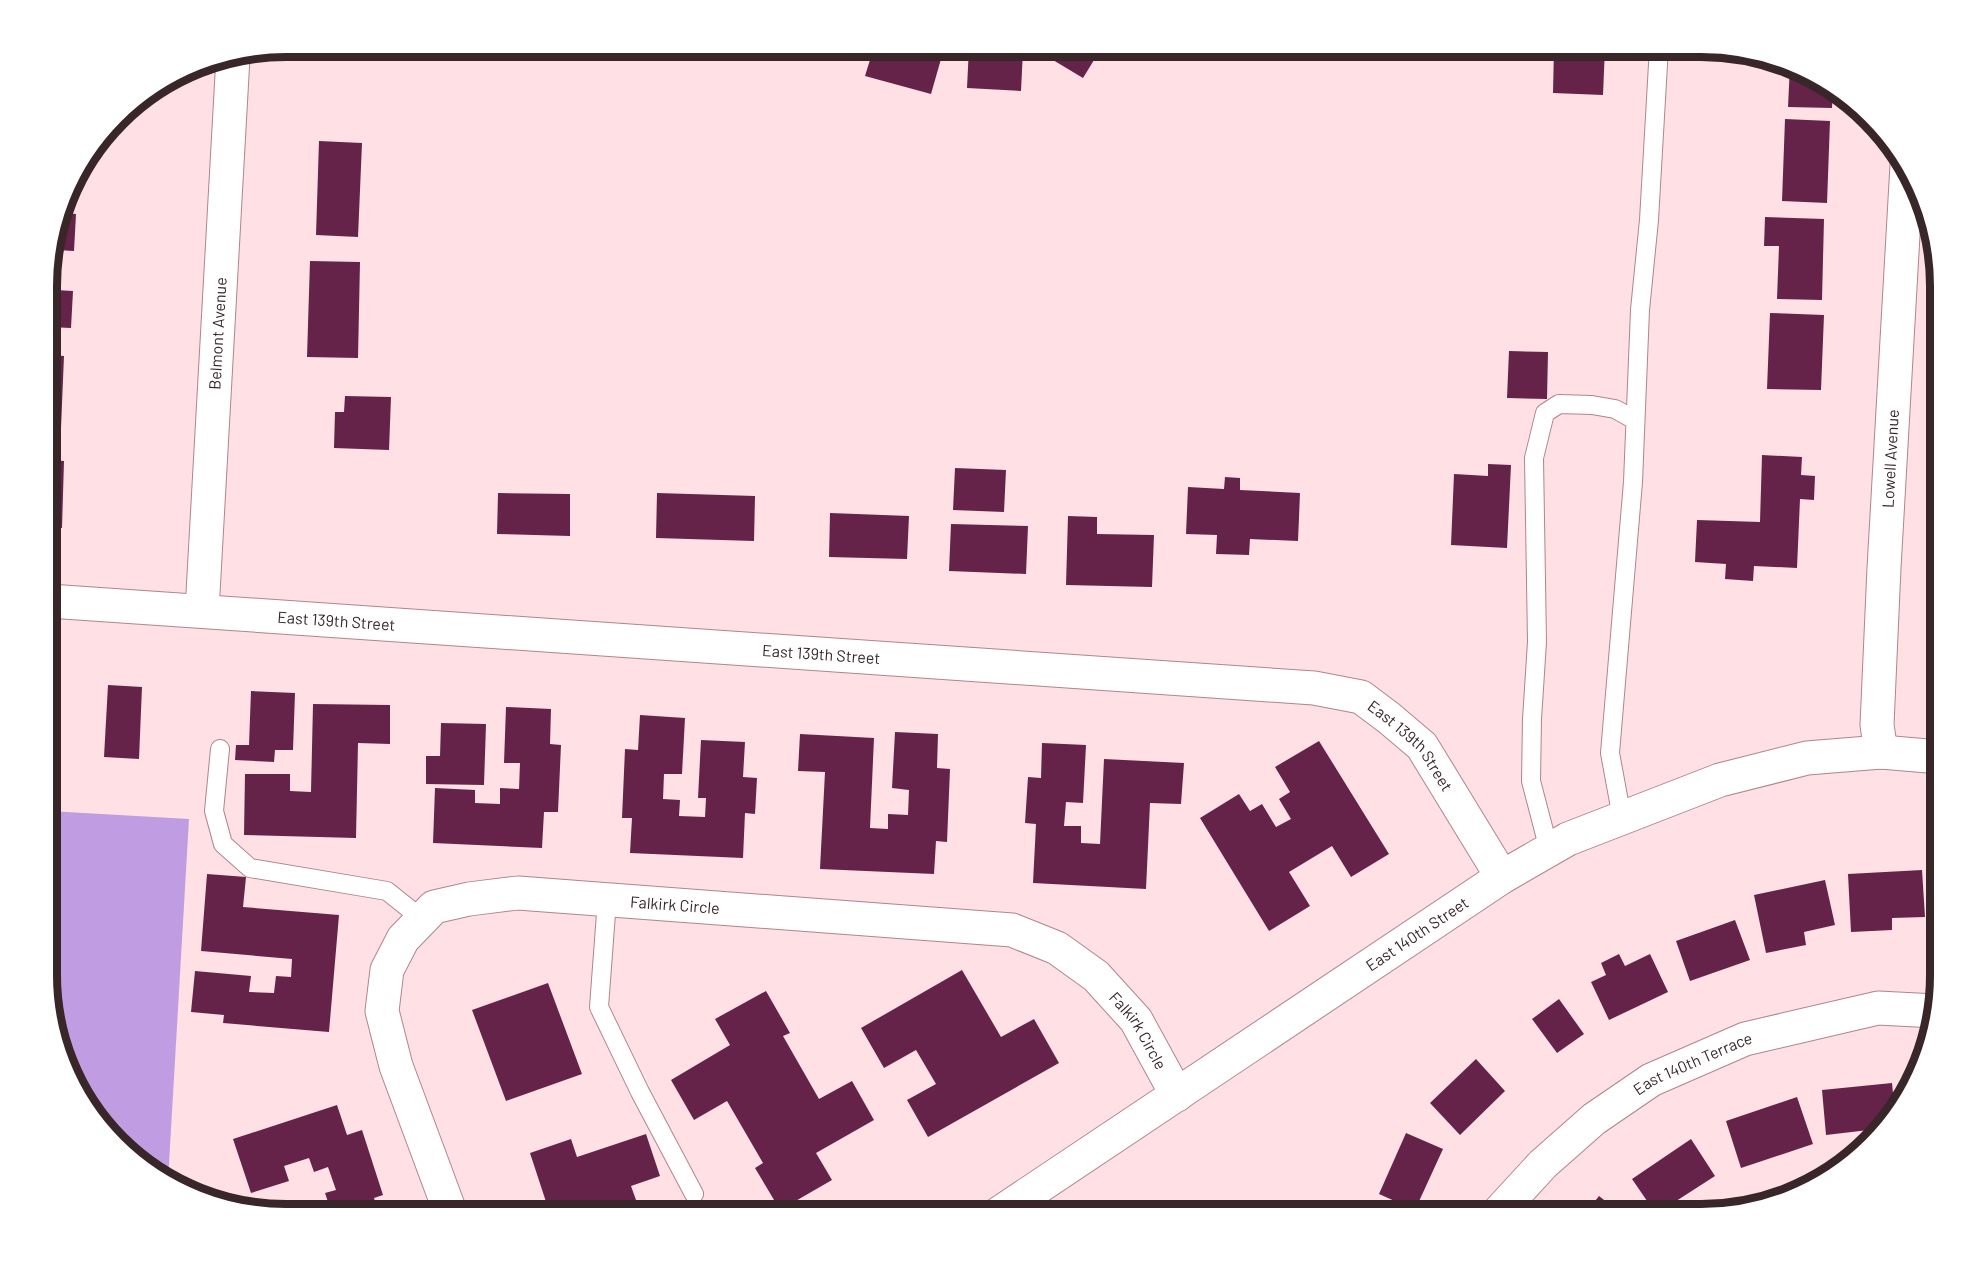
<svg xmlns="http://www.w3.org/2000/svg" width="1987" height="1261" viewBox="0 0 1987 1261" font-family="Barlow,sans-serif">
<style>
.forest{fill:#c09ce2}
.building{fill:#652349}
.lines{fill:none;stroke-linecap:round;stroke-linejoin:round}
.lane-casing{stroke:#b1848c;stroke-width:20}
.street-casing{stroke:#b1848c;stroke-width:35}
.secondary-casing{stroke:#b1848c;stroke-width:35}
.lane{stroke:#fff;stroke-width:18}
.street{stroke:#fff;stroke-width:33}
.secondary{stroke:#fff;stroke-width:33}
.labels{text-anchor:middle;stroke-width:6;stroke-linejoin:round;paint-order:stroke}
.street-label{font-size:16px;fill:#382629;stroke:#fff}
.rim{fill:none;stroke:#382629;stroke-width:8}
</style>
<rect width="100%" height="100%" fill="#fee0e5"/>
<path class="forest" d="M49 811 189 819 168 1181 153 1174 79 1095 49 1006Z"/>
<path class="building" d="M824 47H841L828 54Z
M874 47H922L943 52 931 94 865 76Z
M969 47 1023 50 1021 91 967 88Z
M1040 47H1102L1083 78 1038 51Z
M1554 47H1605L1603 95 1553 93Z
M1790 65 1833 86 1832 108 1788 107Z
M1785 119 1830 121 1827 203 1782 201Z
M319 141 362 143 358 237 316 235Z
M61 213 76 214 74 251 57 250 55 290 73 291 71 328 49 327V255Z
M1765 217 1824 219 1822 300 1777 299 1779 246H1764Z
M310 261 360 262 358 358 307 357Z
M1770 313 1824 315 1821 390 1767 389Z
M1509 351 1548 352 1547 399 1507 398Z
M49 355 64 356 61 428H49Z
M345 396 391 397 389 450 334 448 335 412H344Z
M1762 455 1802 457 1801 475 1815 476 1814 500 1800 499 1797 568 1754 566 1753 581 1725 579 1726 564 1695 562 1697 520 1760 522Z
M49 460 64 461 62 528 49 527Z
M1488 464 1511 465 1507 548 1451 545 1454 474 1488 476Z
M955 468 1006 470 1004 512 953 510Z
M1225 477 1240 478V490L1300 493 1298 541 1250 539 1249 555 1216 554 1217 535 1186 534 1188 487 1224 489Z
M498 493 570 494V536L497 534Z
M657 493 755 496 754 541 656 538Z
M830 513 909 516 907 559 829 557Z
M1068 516 1097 517V534L1154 535 1152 587 1066 585Z
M951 524 1028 526 1026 574 949 571Z
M108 685 142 687 139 759 104 757Z
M251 691 295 693 293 750H275L274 762 235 760 236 745H249Z
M313 704 390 705V744L358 743 356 838 244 835 245 774H290V791L311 792Z
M506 707 551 709 550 744 561 745 558 812H544L542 848 433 843 435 788 475 790V803L500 804V788L519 789 520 763H504Z
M640 715 685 718 682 774H664L663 799 680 800 679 816 705 817 706 798H698L701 740 745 742 743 777 757 778 755 814 745 813 743 858 630 853 632 818H622L625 749 638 750Z
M441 723 486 724 484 785 426 784V756H440Z
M895 732 938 734 937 768 950 769 947 842 936 841 934 874 820 869 825 772 798 771 800 734 874 738 870 828 888 829V814L908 815 909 790 892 788Z
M1319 741 1389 854 1351 877 1332 846 1289 872 1310 906 1269 931 1200 818 1239 794 1250 811 1262 804 1276 827 1291 819 1279 799 1290 792 1275 767Z
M1042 743 1086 745 1083 803 1066 802 1064 826H1081V843L1100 844 1104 759 1184 763 1181 804 1150 803 1146 889 1033 883 1036 824 1025 823 1028 777 1041 778Z
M1922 870 1925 917 1892 918V930L1851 932 1848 874Z
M207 874 246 877 243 907 339 915 329 1032 223 1023 224 1015 191 1012 195 971 251 976 249 992 274 993 276 976 291 977 292 959 201 951Z
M1825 880 1835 925 1804 932 1806 945 1766 953 1754 895Z
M1735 920 1750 960 1690 981 1676 941Z
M1619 954 1625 966 1650 954 1668 992 1609 1020 1591 982 1606 975 1601 963Z
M962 970 1001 1037 1034 1019 1059 1063 928 1137 907 1100 936 1084 916 1050 884 1068 861 1028Z
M548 983 582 1074 506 1101 472 1010Z
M766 991 790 1033 783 1036 819 1099 852 1081 874 1120 816 1153 832 1180 780 1210 755 1168 763 1163 727 1101 694 1120 671 1080 730 1045 715 1019Z
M1559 999 1584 1034 1557 1053 1532 1019Z
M1476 1059 1505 1091 1460 1135 1430 1103Z
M1892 1083 1895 1113 1877 1129 1826 1135 1822 1090Z
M1797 1097 1813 1144 1741 1168 1726 1121Z
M337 1105 347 1135 362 1130 383 1195 374 1198 379 1214H332L325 1193 336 1190 328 1167 314 1172 309 1158 284 1166 289 1181 251 1193 233 1139Z
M1406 1133 1443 1149 1415 1210 1379 1194Z
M646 1134 660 1176 631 1186 641 1214H550L530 1153 571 1139 577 1157Z
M1691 1139 1715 1176 1656 1214 1632 1179Z
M1599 1196 1622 1214H1585Z"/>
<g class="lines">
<g class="lane-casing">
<path id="lane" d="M220 749 214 811 223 844 250 868 387 891 422 919
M1622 818 1610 753 1633 482 1640 310 1649 220 1659 47
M1549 850 1531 781 1532 719 1537 642 1534 458 1545 413 1559 404 1592 405 1615 409 1635 420
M607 900 599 1007 640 1092 694 1194"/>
</g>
<g class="street-casing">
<g id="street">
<path id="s1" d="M49 601 1314 688 1361 697 1389 718 1422 746 1502 877"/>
<path id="s2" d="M202 611 233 57"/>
<path id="s3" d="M1881 752 1877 725 1884 568 1907 165"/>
<path id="s4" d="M451 1214 396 1066 382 1011 387 970 403 939 434 907 469 899 518 893 1012 930 1057 948 1096 976 1136 1020 1177 1095"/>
<path id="s5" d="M1497 1214 1543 1164 1594 1119 1651 1080 1745 1039 1878 1008 1936 1011"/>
</g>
</g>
<g class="secondary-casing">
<g id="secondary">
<path id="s6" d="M998 1214 1502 877 1568 839 1720 780 1807 758 1881 752 1940 757"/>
</g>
</g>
<use href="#lane" class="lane"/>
<use href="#street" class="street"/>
<use href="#secondary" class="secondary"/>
</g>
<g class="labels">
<g class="street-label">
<text dy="6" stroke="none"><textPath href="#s2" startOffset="278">Belmont Avenue</textPath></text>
<text dy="6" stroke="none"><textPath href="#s3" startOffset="294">Lowell Avenue</textPath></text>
<text dy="6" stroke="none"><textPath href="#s1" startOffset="288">East 139th Street</textPath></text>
<text dy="6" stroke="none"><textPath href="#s1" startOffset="774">East 139th Street</textPath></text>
<text dy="6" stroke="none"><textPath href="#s1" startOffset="1386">East 139th Street</textPath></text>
<text dy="6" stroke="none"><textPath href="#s4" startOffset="578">Falkirk Circle</textPath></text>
<text dy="6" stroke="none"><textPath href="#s6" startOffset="504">East 140th Street</textPath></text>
<text dy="6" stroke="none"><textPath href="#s4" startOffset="1082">Falkirk Circle</textPath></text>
<text dy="6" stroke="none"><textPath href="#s5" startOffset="250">East 140th Terrace</textPath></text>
</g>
</g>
<path d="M0 0H1987V1261H0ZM286 57H1701A229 229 0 0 1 1930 286V975A229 229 0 0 1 1701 1204H286A229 229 0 0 1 57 975V286A229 229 0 0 1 286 57Z" fill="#fff" fill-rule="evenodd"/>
<path class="rim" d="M286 57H1701A229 229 0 0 1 1930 286V975A229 229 0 0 1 1701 1204H286A229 229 0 0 1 57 975V286A229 229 0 0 1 286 57Z"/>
</svg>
